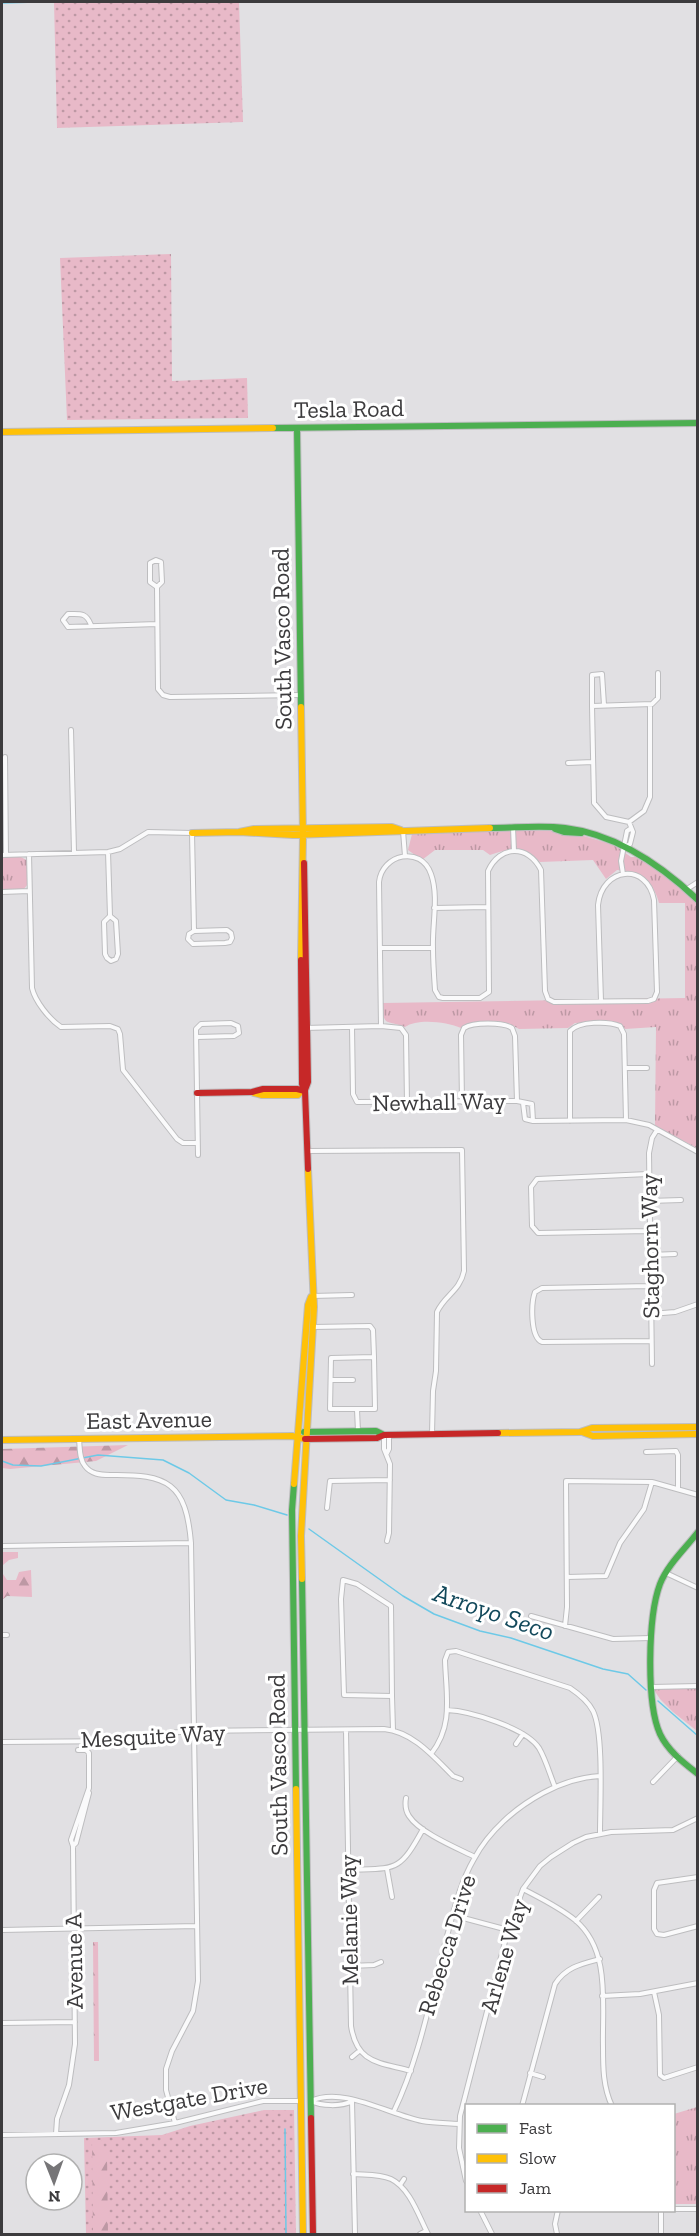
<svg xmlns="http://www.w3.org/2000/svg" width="699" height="2236" viewBox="0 0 699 2236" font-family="'Zilla Slab',serif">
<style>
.grass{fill:url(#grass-dots)}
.forest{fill:url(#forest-firs)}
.park{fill:url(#park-tufts)}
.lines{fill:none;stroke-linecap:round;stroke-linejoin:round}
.stream{stroke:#6dc9e7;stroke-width:1.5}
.street-casing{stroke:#bdbdbf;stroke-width:6}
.fast-casing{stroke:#bdbdbf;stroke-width:8}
.slow-casing{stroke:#bdbdbf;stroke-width:8}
.jam-casing{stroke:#bdbdbf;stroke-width:8}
.street{stroke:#fafafb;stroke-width:4}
.fast{stroke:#4caf50;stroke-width:6}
.slow{stroke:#ffc107;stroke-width:6}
.jam{stroke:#c62828;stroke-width:6}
.labels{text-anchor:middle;stroke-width:6;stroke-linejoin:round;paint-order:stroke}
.street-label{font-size:24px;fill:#3c3b3d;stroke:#fff}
.water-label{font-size:26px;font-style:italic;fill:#13495b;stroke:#fff}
</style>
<defs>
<pattern id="grass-dots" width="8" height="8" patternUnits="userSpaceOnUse" patternTransform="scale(1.5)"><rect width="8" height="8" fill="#e8b9c8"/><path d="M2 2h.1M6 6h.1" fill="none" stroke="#bd98a4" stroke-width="1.8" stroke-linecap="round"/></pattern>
<pattern id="forest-firs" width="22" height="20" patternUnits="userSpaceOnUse" patternTransform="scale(1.5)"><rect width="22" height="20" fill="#e8b9c8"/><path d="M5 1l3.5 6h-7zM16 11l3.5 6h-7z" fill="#bd98a4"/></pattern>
<pattern id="park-tufts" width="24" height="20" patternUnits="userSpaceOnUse" patternTransform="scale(1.5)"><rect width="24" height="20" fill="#e8b9c8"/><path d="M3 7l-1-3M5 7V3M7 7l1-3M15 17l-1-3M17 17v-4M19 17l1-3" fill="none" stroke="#bd98a4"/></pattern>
</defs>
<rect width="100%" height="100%" fill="#e1e0e3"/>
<path class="grass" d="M54 2H239L243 122 57 128Z
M171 254 172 381 247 378 248 418 67 420 60 258Z
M264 2110H294L296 2234H86L84 2138 162 2135 190 2126Z"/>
<path class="forest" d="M128 1445 96 1461 10 1469 2 1468V1449Z
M2 1552H18V1558L9 1560 3 1565V1574L7 1580H16L19 1572 31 1570 32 1597 7 1596 2 1600Z
M93 1942H98L99 2061H94Z
M92 2140H101L107 2154 108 2234H93Z"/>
<path class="park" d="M525 830 553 831 584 836 614 845 631 857H638L668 876 697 904V1148L655 1126 656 1027 625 1029 621 1024 612 1022 575 1023 568 1028 519 1029 508 1023H468L461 1028C447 1022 418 1018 405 1027 385 1019 384 1028 382 1003L685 998V903H659C653 880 640 871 617 870L606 879 593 860 540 862C525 846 509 848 490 855L483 850H435L422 860 408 850 412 834 418 832Z
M2 857H21L28 861V884L23 890H2Z
M697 1686V1731L673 1712 660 1699 652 1687Z
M697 2107V2204H674V2114Z"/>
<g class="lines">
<path class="stream" d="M2 3 36 2
M2 1461 13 1465 41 1466 98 1455 163 1460 189 1473 226 1500 254 1505 287 1515
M309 1529 403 1596 434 1614 480 1631 511 1638 603 1669 628 1674 646 1690
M658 1701 698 1736
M285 2129 286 2234"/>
<g class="street-casing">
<path id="street" d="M157 587 150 582V563L156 560 161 562 162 582 157 587 158 689 163 695 170 697 300 695
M91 625C86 612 80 614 68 614L63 620 68 627 157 624
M650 705V797L644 811 629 822 606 817 594 803 592 706 652 704 658 698V673
M592 706V675L602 674 604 705
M71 730 74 852
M5 757 6 855
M568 763 593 762
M513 828 514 851
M403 831 405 856
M625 847 630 844 633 832 629 822
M108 852 110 916 116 921 118 954 116 959 111 961 107 958 105 954 104 922 110 916
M29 854 32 988C35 1001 49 1019 61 1027L110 1026 118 1029 120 1034 123 1070 177 1139 183 1143H197
M2 855 108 852 120 849 148 832 192 833 194 931 189 934 188 939 193 944 225 943 230 942 232 938 231 933 227 930 194 931
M623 874 621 861 627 831 630 829
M687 889 698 882
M2 892 29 891
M434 908 487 907
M381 948H433
M381 1026 379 882C382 854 421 845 431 874 439 896 432 925 433 948 433 962 434 976 435 990L439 997 443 998H480L489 992 488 871C500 845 528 844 541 870L545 991 548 999 554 1002 648 1001 654 999 657 992 654 900C647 862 602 867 598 905L601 1001
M352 1027 353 1094 357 1102 517 1101 532 1104 533 1121
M305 1028 381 1026 401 1028 406 1035 407 1103
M197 1037 234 1036 239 1033 238 1026 231 1023 201 1024 196 1029 198 1155
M625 1068H647
M462 1102 461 1035 464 1028C473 1022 503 1022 512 1028L515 1036 517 1101
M523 1103 525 1119 533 1121 626 1120 649 1125 698 1152
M570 1121V1031C579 1021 608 1021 620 1026L624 1034 626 1120
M307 1151 462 1150 464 1271C460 1291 445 1295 437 1312L436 1371 433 1391 432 1434
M648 1174 537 1179 531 1187 532 1226 538 1233 649 1231
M649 1201 681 1200
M650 1255 675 1254
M650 1286 542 1288 535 1292C531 1303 530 1337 542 1342L651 1341
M312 1296 352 1295
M651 1314 675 1312 698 1304
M313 1327 370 1326 373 1330 374 1357
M374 1357 375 1409H330L331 1358Z
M652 1364 649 1153 652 1138 657 1130
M331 1380H353
M357 1410 358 1431
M384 1436V1449L390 1464 389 1533 387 1541
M79 1439C80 1448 79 1459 85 1466 91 1474 100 1475 110 1475 168 1474 186 1483 191 1543L198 1981 193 2011 172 2051 166 2069V2090L175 2123
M646 1452 676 1451 678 1455V1489
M387 1453 389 1449V1435
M327 1508 330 1481 390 1480
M2 1546 191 1543
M666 1573 698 1588
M567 1577 606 1576 620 1543 644 1509 652 1482
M343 1580 357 1584 391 1606 392 1696 344 1695 341 1599Z
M531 1616 613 1639 651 1638
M565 1626 567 1607 566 1481 652 1482 698 1495
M2 1635H7
M652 1687 698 1686
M392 1696 393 1730
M447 1710C470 1711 526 1728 539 1748 546 1760 550 1775 555 1787
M346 1730 351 2026C357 2064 379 2062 411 2071
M2 1742 126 1741 166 1733 194 1731 384 1729C413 1732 433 1756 453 1776L461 1779
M516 1744 523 1734
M431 1754C454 1725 446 1695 445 1660L448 1652 456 1651 570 1688C579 1694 588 1701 593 1711 604 1733 600 1805 600 1833
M653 1782 678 1756
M406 1798C405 1804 405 1810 409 1816 420 1833 457 1848 475 1857
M73 1846 76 1843 89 1793
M387 1869 392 1897
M349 1870C396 1868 399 1873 423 1829
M698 1877 657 1883 654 1890V1929L657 1934 664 1935 698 1926
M523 1889C540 1898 559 1907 575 1920 611 1950 602 2004 603 2047 603 2067 603 2087 612 2106
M452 1915 508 1930
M576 1921 599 1897
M2 1930 197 1926
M350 1966 374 1965 381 1962
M654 1992 659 2015 660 2075 664 2078 698 2067
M602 1996 640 1994 698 1983
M2 2023 75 2022
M352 2057 358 2052
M530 2073 543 2077
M311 2101C343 2086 390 2115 422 2121 434 2123 447 2123 459 2124
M311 2101C321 2106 341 2107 352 2101
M352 2101 355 2234
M522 2106 555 1984C566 1967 581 1964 600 1959
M394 2111C420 2057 431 1995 447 1936 454 1910 460 1883 474 1859 489 1831 515 1808 543 1793 560 1784 580 1777 600 1776
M56 2134 57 2119 69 2085 75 2044 73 1846 71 1840 89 1788V1753L86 1750H78
M2 2135 116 2133 175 2123 263 2101H301
M353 2174C366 2175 380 2174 391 2179 410 2188 419 2217 428 2234
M466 2181 459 2148 460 2116 508 1930 523 1889 540 1866 551 1857 573 1843 586 1837 611 1832 673 1830 698 1818
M400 2185 404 2179
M674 2209H698
M480 2210 492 2234
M420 2234 426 2231
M557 2234 555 2224 558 2210
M661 2234V2210"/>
</g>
<g class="fast-casing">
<path id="fast" d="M273 428 698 423
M297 428 301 707
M490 828C515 828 540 825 565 828 615 834 662 866 698 900
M555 829 564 832 581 833
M304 1432 376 1431 384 1435
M294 1484 292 1510 296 1789
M698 1532C685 1549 668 1564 660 1584 648 1616 646 1703 660 1734 668 1751 684 1763 698 1774
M302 1579 311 2118"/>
</g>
<g class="slow-casing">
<path id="slow" d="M2 432 273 428
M301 707 303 835 301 960
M239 832 293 835 490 828
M192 833 239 832 254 829 392 827 401 830
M254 1093 262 1095H298L302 1091
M582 1432 593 1436 698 1434
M498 1433 580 1432 592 1428 698 1427
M2 1440 292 1436 305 1439
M294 1484 308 1305 311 1297
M302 1579 301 1536 314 1307 308 1169
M296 1789 303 2234"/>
</g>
<g class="jam-casing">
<path id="jam" d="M304 863 308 1082 305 1090
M301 960 302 1084 305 1091 308 1169
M197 1093 252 1092 263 1089H297L305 1091
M305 1439 377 1438 384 1435 498 1433
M311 2118 313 2234"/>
</g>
<use href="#street" class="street"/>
<use href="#fast" class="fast"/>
<use href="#slow" class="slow"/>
<use href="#jam" class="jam"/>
</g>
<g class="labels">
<g class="street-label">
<text transform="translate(349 409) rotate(-1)" y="8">Tesla Road</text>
<text transform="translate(282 639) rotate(-91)" y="8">South Vasco Road</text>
<text transform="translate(439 1102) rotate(-1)" y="8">Newhall Way</text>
<text transform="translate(650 1246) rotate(-91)" y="8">Staghorn Way</text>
<text transform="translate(149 1420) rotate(-1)" y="8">East Avenue</text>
<text transform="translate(153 1736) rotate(-3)" y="8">Mesquite Way</text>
<text transform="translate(278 1765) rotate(-91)" y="8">South Vasco Road</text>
<text transform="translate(349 1920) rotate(-91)" y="8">Melanie Way</text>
<text transform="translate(447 1945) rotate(-73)" y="8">Rebecca Drive</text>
<text transform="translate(504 1956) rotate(-74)" y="8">Arlene Way</text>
<text transform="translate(74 1961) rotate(-91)" y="8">Avenue A</text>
<text transform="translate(189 2099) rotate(-10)" y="8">Westgate Drive</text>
</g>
<g class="water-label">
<text transform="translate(494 1612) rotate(19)" y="9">Arroyo Seco</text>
</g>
</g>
<rect width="699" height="2236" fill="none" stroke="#3c3b3d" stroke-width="6"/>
<rect x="465" y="2104" width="210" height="108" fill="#ffffff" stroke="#b1b1b1" stroke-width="1.5"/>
<rect x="477" y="2124" width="30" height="9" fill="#4caf50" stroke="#b1b1b1" stroke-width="1.5"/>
<text x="519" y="2134" font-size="18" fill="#3c3b3d">Fast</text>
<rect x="477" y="2154" width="30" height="9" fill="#ffc107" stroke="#b1b1b1" stroke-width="1.5"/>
<text x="519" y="2164" font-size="18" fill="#3c3b3d">Slow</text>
<rect x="477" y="2184" width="30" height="9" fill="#c62828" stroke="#b1b1b1" stroke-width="1.5"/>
<text x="519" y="2194" font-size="18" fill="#3c3b3d">Jam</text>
<g transform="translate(54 2182) rotate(179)"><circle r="28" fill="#ffffff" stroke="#b1b1b1" stroke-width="1.5"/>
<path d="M0-4.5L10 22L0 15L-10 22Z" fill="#767577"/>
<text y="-9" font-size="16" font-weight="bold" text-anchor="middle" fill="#3c3b3d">N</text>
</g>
</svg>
